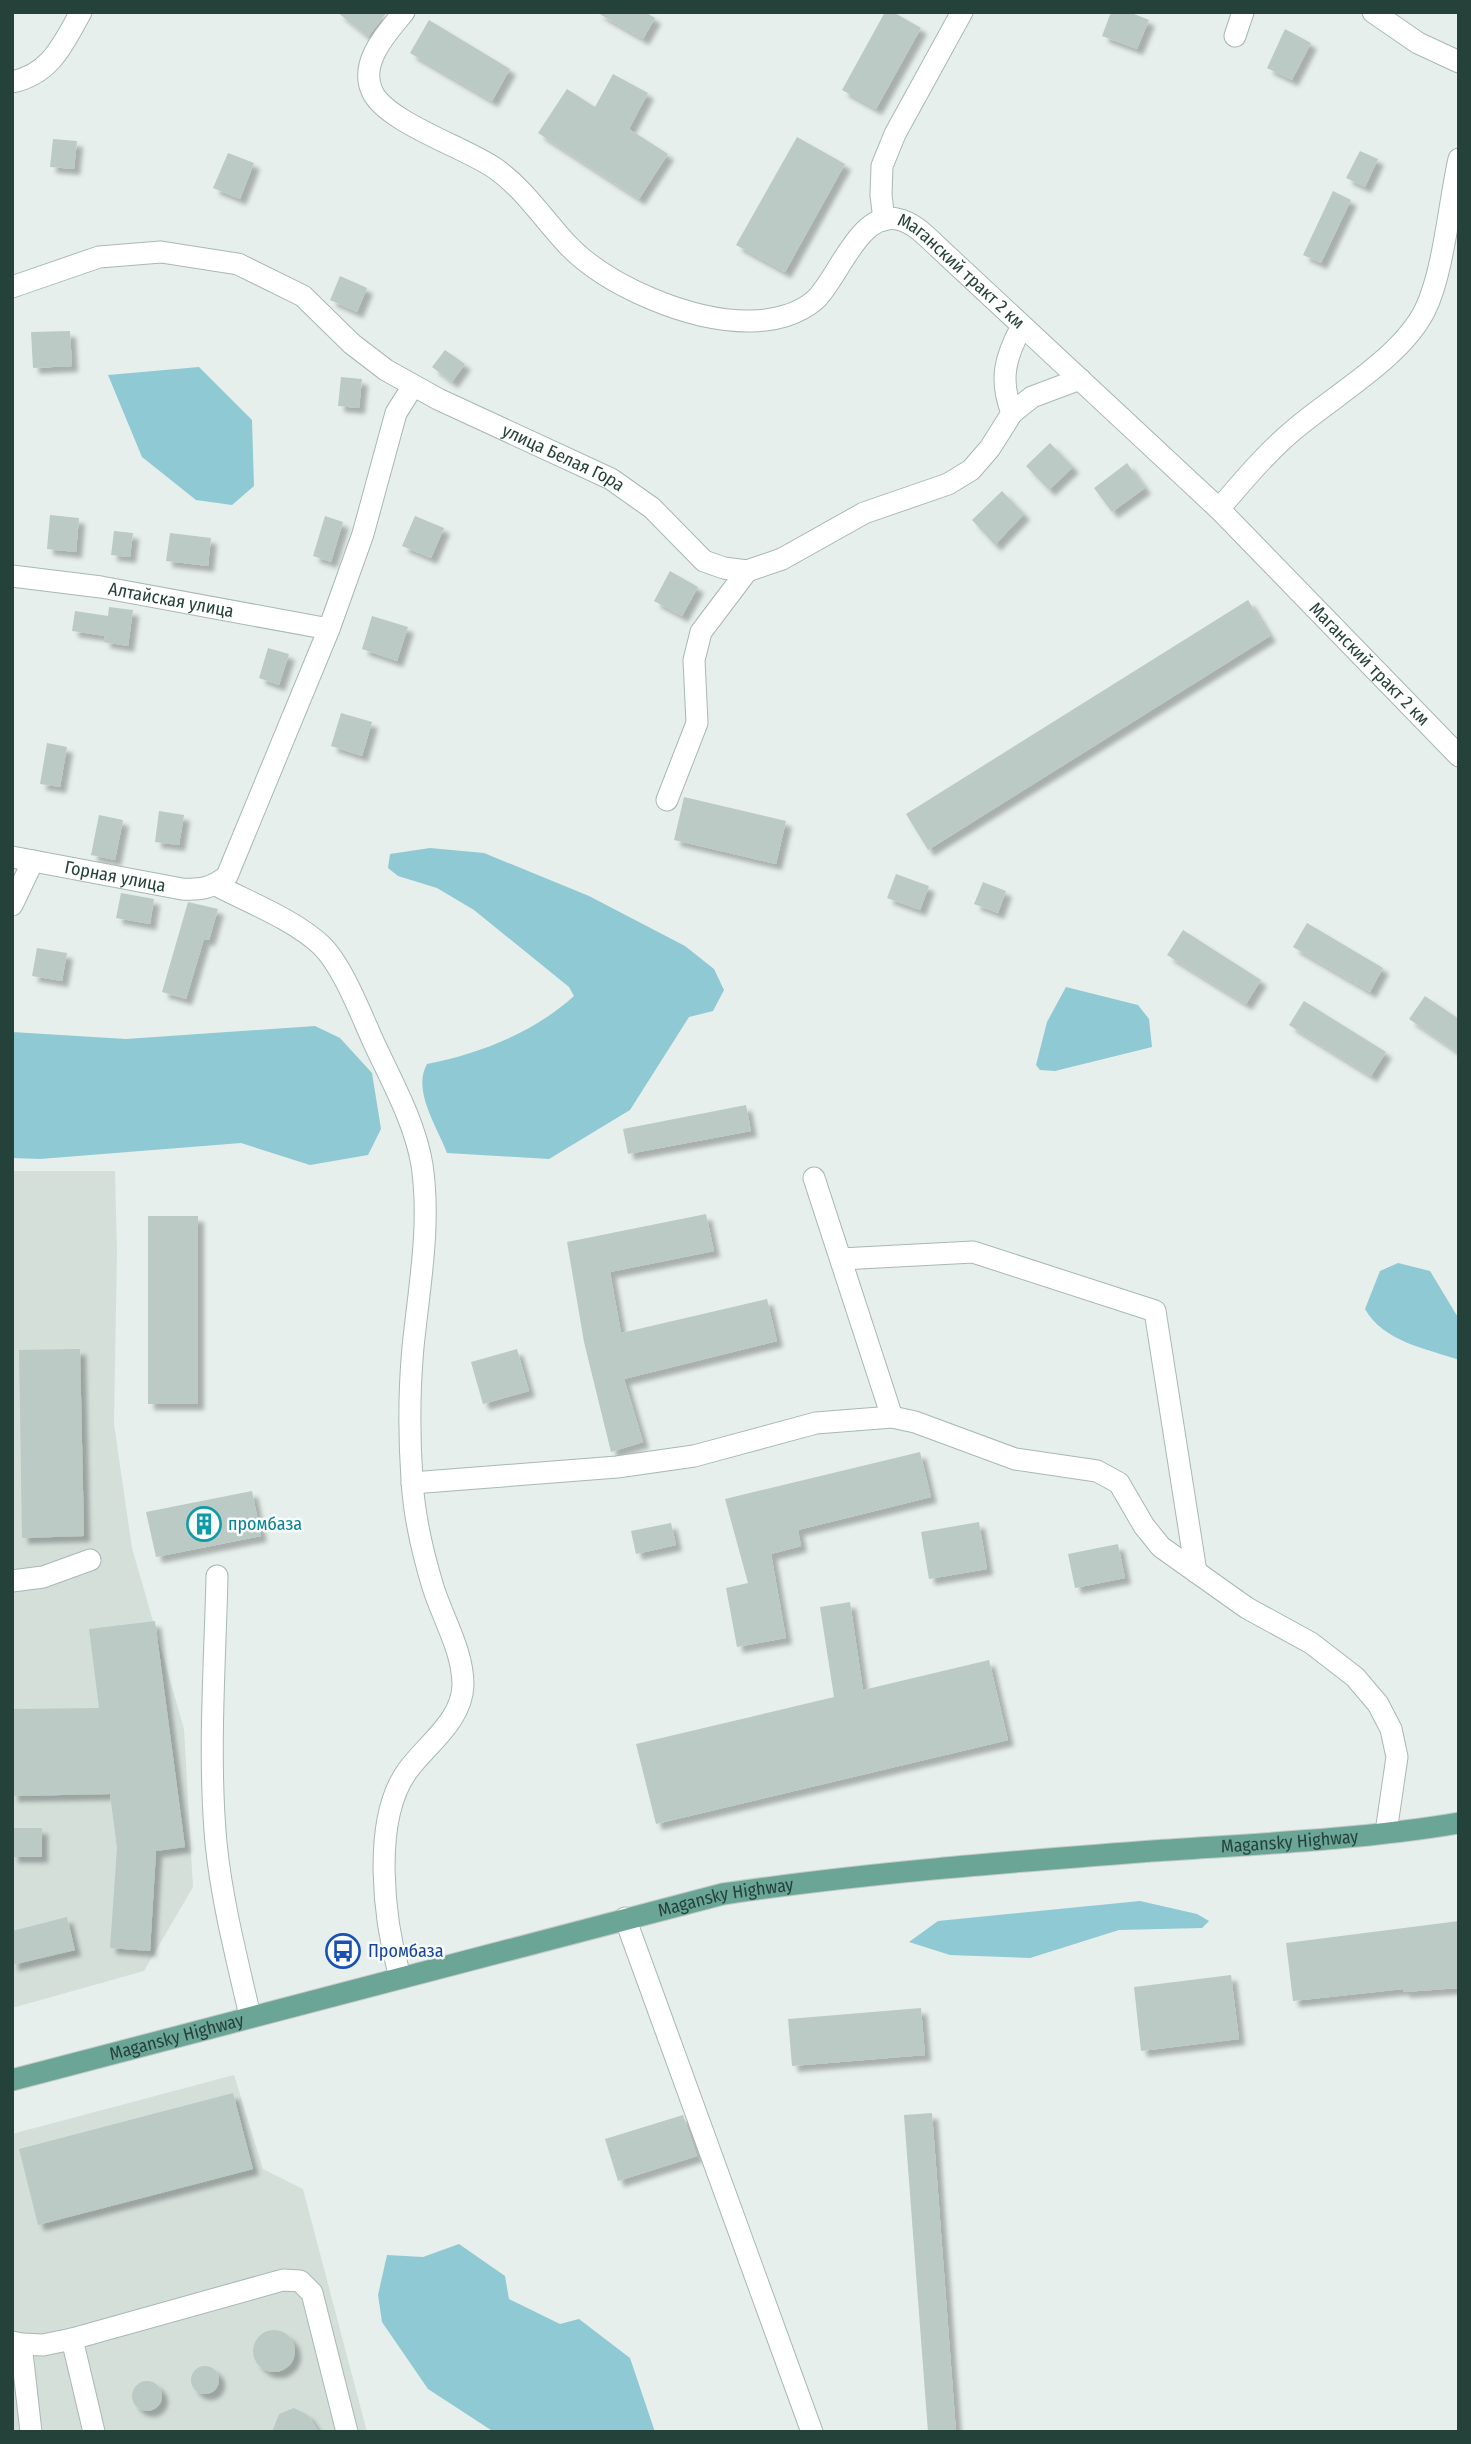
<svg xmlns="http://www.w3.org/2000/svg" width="1471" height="2444" viewBox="0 0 1471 2444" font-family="'Fira Sans Condensed',sans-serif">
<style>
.built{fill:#d4dfda}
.water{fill:#8ec9d4}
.building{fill:#bbcac4;filter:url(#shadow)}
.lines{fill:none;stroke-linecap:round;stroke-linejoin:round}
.minor-casing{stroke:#a8b8b2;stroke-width:23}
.major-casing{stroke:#c2cac8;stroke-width:23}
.minor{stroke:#fff;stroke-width:21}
.major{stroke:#6aa596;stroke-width:21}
.labels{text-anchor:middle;stroke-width:5;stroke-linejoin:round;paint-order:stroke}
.street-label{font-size:18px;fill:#24423a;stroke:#f7fbf9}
.culture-label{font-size:18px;fill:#0d838f;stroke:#f7fbf9;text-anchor:start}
.transit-label{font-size:18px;fill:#164399;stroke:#f7fbf9;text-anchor:start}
</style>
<defs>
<filter id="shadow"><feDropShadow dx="6" dy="6" stdDeviation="2" flood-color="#0004"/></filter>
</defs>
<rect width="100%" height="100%" fill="#e6efeb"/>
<path class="built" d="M12 1171H115L117 1252 114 1424 132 1548 184 1729 193 1887 144 1971 12 2008Z
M234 2075 263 2169 303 2189 367 2432H12V2134Z"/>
<path class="water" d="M199 367 252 420 254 486 232 505 196 500 142 457 108 375Z
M430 848 484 853 589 896 685 946 714 969 724 990 713 1011 689 1017 630 1110 549 1159 447 1153C437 1127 412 1090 427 1064 481 1053 533 1033 574 996L569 987 474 910 437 888 398 876 388 868 390 854Z
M1066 987 1138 1005 1149 1019 1152 1047 1055 1071 1040 1070 1036 1065 1047 1022Z
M315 1026 340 1038 372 1073 381 1129 368 1155 310 1165 241 1143 40 1159 12 1158V1032L126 1039Z
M1398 1263 1430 1271 1459 1319V1360C1425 1348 1384 1342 1365 1309L1380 1271Z
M1140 1901 1197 1914 1209 1921 1202 1928 1119 1930 1030 1958 950 1955 909 1942 938 1921Z
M459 2244 505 2276 509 2299 560 2324 579 2319 630 2358 655 2432H494L428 2389 382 2322 378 2295 387 2255 423 2257Z"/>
<path class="building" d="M337 12H387L368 37Z
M596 12H645L655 18 643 39Z
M885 12H893L921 28 876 109 842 90Z
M1111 12H1129L1149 20 1137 49 1102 36Z
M429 20 510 69 492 101 410 53Z
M1285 29 1311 43 1292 80 1267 68Z
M613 74 648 93 629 129 668 154 639 199 538 133 567 89 595 107Z
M797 137 845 164 785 272 736 245Z
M53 139 77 141 74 169 50 167Z
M1360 151 1378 159 1365 187 1346 178Z
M228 153 254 163 240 199 213 188Z
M1333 191 1351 200 1321 263 1303 255Z
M340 276 367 288 357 312 330 300Z
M70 331 72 366 33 368 31 332Z
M445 350 465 364 452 382 432 367Z
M341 377 362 379 359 408 338 406Z
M1050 443 1073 467 1049 490 1026 466Z
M1127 463 1145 488 1112 512 1094 488Z
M1002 491 1024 514 995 545 972 520Z
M50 515 79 518 76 552 47 549Z
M325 516 343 522 331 562 313 556Z
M415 516 444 528 431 558 402 546Z
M114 531 133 533 130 557 111 555Z
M170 533 211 538 208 566 166 561Z
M670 571 698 587 682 616 654 601Z
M1248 600 1270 636 928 850 906 814Z
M109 607 133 610 128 646 104 642 105 636 72 631 75 611 108 616Z
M372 616 408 627 397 661 362 649Z
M268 648 289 654 279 685 259 678Z
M341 713 372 722 362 756 331 746Z
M47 743 67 747 60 787 40 784Z
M684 797 786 821 776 864 674 840Z
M159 811 184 815 179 845 155 842Z
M99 815 123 820 115 860 91 855Z
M896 874 929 886 920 910 887 898Z
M983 882 1006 891 998 913 974 904Z
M121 893 154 899 150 924 116 918Z
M188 902 218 909 209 940 204 939 186 999 162 992Z
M1307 923 1383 968 1370 992 1293 947Z
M1183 930 1261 980 1246 1004 1167 955Z
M37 948 67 953 62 981 32 976Z
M1425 996 1459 1019V1053L1409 1019Z
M1304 1001 1386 1052 1371 1076 1289 1025Z
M746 1105 751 1131 628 1154 623 1129Z
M706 1214 714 1251 610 1272 621 1333 767 1299 777 1341 624 1379 643 1442 611 1452 584 1342 567 1242Z
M148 1216H198V1404H148Z
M80 1349 84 1536 22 1538 19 1350Z
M517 1349 529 1391 483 1404 471 1362Z
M920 1452 931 1497 798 1530 801 1546 771 1554 786 1638 737 1647 726 1588 748 1583 725 1499Z
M252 1491 261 1536 156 1557 146 1512Z
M979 1522 987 1569 929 1579 921 1532Z
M671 1523 676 1545 636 1554 631 1531Z
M1118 1544 1125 1578 1075 1588 1068 1554Z
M850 1602 863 1690 989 1660 1008 1740 656 1824 636 1744 834 1697 820 1607Z
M155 1621 185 1847 156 1851 150 1951 110 1948 117 1848 110 1794 12 1796V1709L99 1708 89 1629Z
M12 1828H42V1857H12Z
M67 1917 75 1950 12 1965V1931Z
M1459 1921V1988L1404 1992 1403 1989 1293 2001 1286 1943Z
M1231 1975 1239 2039 1141 2051 1134 1987Z
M921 2008 925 2055 792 2066 788 2019Z
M233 2093 253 2169 38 2225 19 2149Z
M932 2113 956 2432H928L904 2115Z
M683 2115 697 2156 618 2181 605 2139Z
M253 2351a21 21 0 1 1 42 0a21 21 0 1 1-42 0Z
M191 2380a14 14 0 1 1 28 0a14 14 0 1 1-28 0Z
M132 2396a15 15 0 1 1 30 0a15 15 0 1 1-30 0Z
M294 2408 308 2415 319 2432H272L279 2414Z"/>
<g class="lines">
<g class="minor-casing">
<g id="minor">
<path id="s1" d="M404 12C387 33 359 62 372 91 385 122 467 148 496 169 524 189 542 217 565 242 605 286 691 322 751 321 772 321 798 315 815 300 838 279 859 211 897 219 914 222 928 238 940 249L1219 509 1459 756"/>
<path d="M1373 12 1418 43 1459 62"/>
<path d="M1235 36 1243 12"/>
<path d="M12 82C51 74 63 44 81 12"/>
<path d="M884 220 881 195 882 166 895 134 962 12"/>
<path id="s2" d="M12 287 99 257 161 252 238 264 303 296 352 344 386 370 438 399 611 479 652 508 704 561 724 568 747 571 782 559 864 513 948 484 971 470 990 448 1012 413 1032 397 1080 379"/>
<path d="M1012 413C999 380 1005 357 1022 326"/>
<path d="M1219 509C1243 481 1267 452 1296 428 1335 395 1402 357 1425 310 1444 271 1449 203 1459 159"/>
<path id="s3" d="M12 576 101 587 329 629"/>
<path d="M667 800 697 723 694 660 701 632 747 571"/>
<path id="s4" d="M12 857 182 889C201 890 212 888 227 876L329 629 363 534 396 413 413 386"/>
<path d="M216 885C250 903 293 919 321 945 342 965 361 1014 373 1041 391 1080 415 1122 422 1165 431 1225 419 1288 413 1347 409 1391 409 1436 412 1480 414 1515 423 1554 433 1587 443 1619 463 1651 463 1685 462 1721 427 1744 408 1770 371 1820 384 1921 400 1977"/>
<path d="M12 905 33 861"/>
<path d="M814 1178 892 1417"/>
<path d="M841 1259 973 1252 1155 1311 1196 1572"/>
<path d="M412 1483 617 1467 694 1456 816 1423 892 1417 915 1422 1015 1459 1097 1471 1119 1483 1144 1526 1161 1547 1247 1608 1311 1643 1355 1677 1378 1704 1391 1729 1397 1757 1386 1832"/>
<path d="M217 1576C215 1664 208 1755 216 1843 222 1902 237 1959 250 2016"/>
<path d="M12 1581 43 1577 90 1560"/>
<path d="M625 1918 812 2432"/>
<path d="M72 2339 94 2432"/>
<path d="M12 2342 21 2344 31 2432"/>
<path d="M21 2344 43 2345 72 2339 283 2280 300 2281 312 2293 347 2432"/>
</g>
</g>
<g class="major-casing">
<g id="major">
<path id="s5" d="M12 2080 723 1894C865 1873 1009 1862 1152 1851 1254 1844 1358 1840 1459 1823"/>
</g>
</g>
<use href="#minor" class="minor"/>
<use href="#major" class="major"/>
</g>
<defs>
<g id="building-ring" transform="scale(1.75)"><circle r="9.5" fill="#f7fbf9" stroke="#0f9aa8" stroke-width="1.5"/><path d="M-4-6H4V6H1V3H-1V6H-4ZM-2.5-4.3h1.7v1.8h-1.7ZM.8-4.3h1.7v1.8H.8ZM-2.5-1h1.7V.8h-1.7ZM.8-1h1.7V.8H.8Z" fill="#0f9aa8"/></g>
<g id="bus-ring" transform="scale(1.75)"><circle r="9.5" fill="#f7fbf9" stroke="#1a4fb4" stroke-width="1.5"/><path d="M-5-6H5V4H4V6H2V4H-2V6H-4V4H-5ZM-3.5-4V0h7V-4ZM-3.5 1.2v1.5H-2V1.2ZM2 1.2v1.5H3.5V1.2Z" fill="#1a4fb4"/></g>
</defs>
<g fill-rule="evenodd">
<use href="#building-ring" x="204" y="1524"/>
<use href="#bus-ring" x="343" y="1951"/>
</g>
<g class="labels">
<g class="street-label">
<text dy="6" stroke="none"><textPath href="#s1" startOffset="819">Маганский тракт 2 км</textPath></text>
<text dy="6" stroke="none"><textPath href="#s2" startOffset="614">улица Белая Гора</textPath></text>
<text dy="6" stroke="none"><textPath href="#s3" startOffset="161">Алтайская улица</textPath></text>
<text dy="6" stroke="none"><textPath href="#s1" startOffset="1386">Маганский тракт 2 км</textPath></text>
<text dy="6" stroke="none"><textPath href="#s4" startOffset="105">Горная улица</textPath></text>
<text dy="6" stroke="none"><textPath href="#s5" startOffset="1304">Magansky Highway</textPath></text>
<text dy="6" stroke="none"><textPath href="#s5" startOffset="737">Magansky Highway</textPath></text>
<text dy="6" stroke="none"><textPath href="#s5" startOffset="170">Magansky Highway</textPath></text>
</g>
<g class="culture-label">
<text x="228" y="1530">промбаза</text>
</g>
<g class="transit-label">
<text x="368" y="1957">Промбаза</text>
</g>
</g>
<rect width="1471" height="2444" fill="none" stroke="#24423a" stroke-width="28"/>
</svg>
